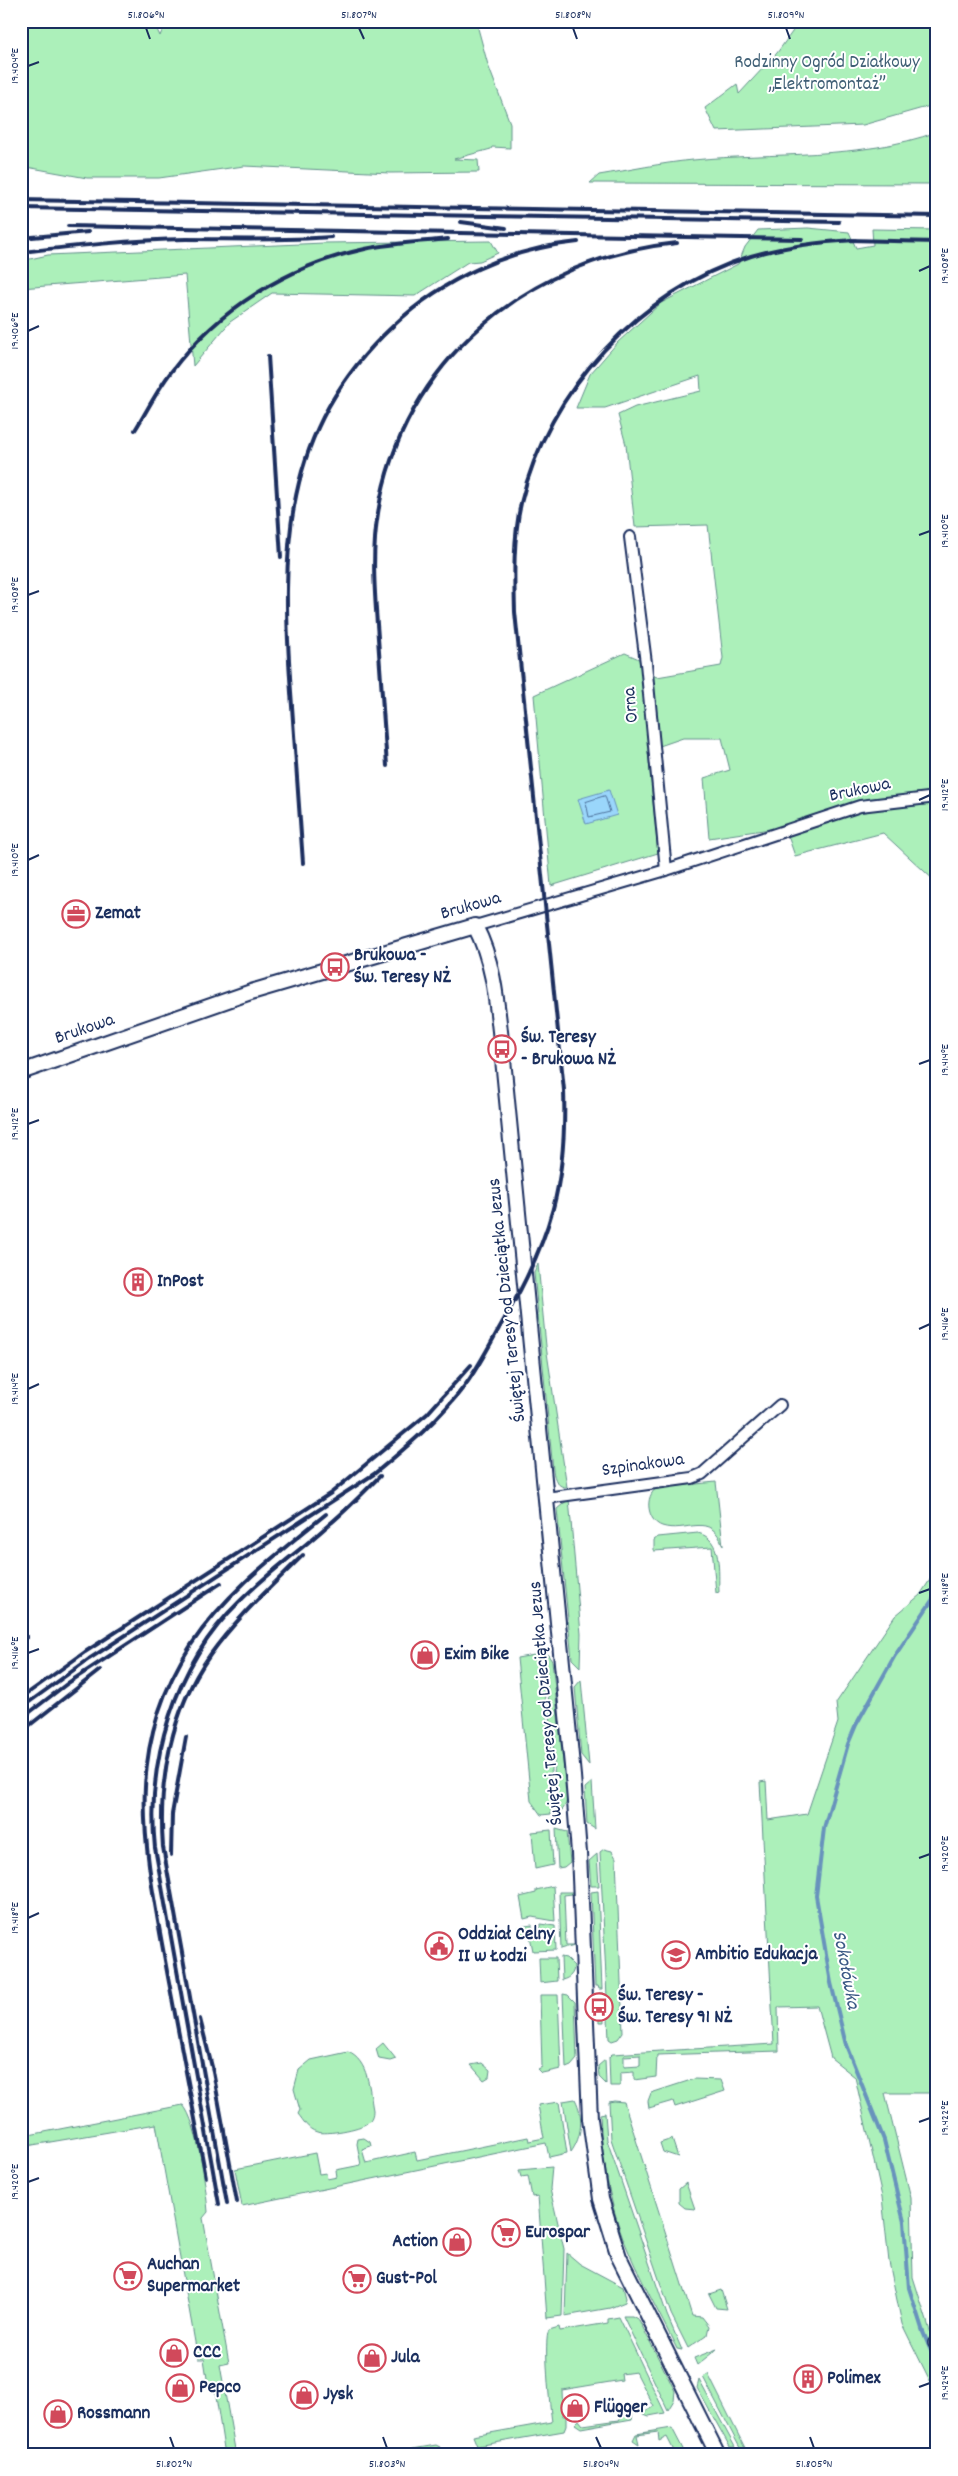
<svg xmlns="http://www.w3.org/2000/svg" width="958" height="2476" font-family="Dekko,sans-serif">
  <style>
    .green { fill: #acf0ba; stroke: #64908c; fill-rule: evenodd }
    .water { fill: #9ad6fb; stroke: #6793bc }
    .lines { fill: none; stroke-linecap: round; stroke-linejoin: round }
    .shore { stroke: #4e729d; stroke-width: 1 }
    .stream { stroke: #6793bc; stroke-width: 4 }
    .street-casing { stroke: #1b2f5e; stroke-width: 14 }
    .secondary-casing { stroke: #1b2f5e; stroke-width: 18 }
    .street { stroke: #fff; stroke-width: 10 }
    .secondary { stroke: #fff; stroke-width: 14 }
    .rail { stroke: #1b2f5e; stroke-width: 4 }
    .ticks { fill: none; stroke: #1b2f5e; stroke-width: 2 }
    .labels { text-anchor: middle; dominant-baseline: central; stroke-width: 4; stroke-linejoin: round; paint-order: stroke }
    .park-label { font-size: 19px; fill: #3f5f75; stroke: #fff }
    .street-label { font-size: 19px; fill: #1b2f5e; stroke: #fff }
    .poi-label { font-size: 19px; font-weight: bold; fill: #1b2f5e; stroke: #fff; text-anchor: start }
    .water-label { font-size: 20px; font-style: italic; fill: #3b5985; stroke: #fff }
    .neatline { fill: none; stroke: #1b2f5e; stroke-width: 2 }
    .ticks-label { font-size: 12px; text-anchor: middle; fill: #1b2f5e }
  </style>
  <rect width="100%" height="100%" fill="#fff"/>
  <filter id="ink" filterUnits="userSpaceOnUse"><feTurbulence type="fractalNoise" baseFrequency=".02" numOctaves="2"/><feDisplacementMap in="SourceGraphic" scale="10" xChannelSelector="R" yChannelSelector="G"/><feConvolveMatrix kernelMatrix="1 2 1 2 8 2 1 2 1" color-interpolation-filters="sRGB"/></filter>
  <g filter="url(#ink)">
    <g class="green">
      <path d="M21 21H153L160 36 166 21H476L488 65 510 123V148L492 147 491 149 454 159 478 160 479 172 390 173 244 166 159 178H87L21 166Z"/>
      <path d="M800 21H937V104L863 125 716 131 705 108 737 84 739 94 777 53Z"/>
      <path d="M937 132V184L590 183 599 175C630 170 661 163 693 160 773 152 859 160 937 132Z"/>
      <path d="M808 228 849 232 856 248 873 245 872 229 937 230V883L883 833 795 856 786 830 770 829 709 838 704 778 730 770 722 738H683L648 750 658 853 551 886 534 695 625 653 639 659 641 670 657 677 721 666 723 658 708 525 635 527 626 445 618 415 635 407 701 391 700 376 605 408H576L590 374 618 342 661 303 738 264 745 247 758 230Z"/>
      <path d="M491 241 498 253 480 261 468 262 415 296 272 293 230 322 193 366 185 275 21 288V261L48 255 324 243Z"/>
      <path d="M538 1264 546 1346 567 1487C558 1488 554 1479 553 1470L534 1273Z"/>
      <path d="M716 1482 723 1546C711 1510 686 1534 662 1526 647 1521 644 1496 657 1488Z"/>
      <path d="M569 1499 581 1634 580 1667 572 1659 557 1509Z"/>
      <path d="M698 1533C723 1539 718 1572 719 1592L716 1593 712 1547 654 1551V1540L658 1537Z"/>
      <path d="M937 1569V2093H885L911 2198 913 2277 937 2353V2395L902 2324 889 2262 882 2197 855 2077 831 2058 817 2006 778 2007 779 2051 657 2055 656 2077 634 2080V2072L620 2073V2086H610L609 2057 612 2054 774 2044 760 1782 766 1781 768 1820 807 1814 838 1722 836 1703 895 1616 920 1595ZM640 2055V2066L624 2067V2056Z"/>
      <path d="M540 1654 551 1754V1814L541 1815 531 1801 517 1658Z"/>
      <path d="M544 1654 548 1655 552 1661 567 1798C566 1806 563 1812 555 1813L554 1754Z"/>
      <path d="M581 1680 589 1765 581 1755 575 1687Z"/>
      <path d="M592 1782 595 1829 587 1824 585 1788Z"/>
      <path d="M556 1829 567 1832 570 1862 564 1867 558 1868Z"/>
      <path d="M551 1830 553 1865 535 1869 532 1832Z"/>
      <path d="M604 1849 612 1851 616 1858 623 2032 618 2039 612 2041 609 2039 600 1852Z"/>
      <path d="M597 1854 599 1886H591L589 1861Z"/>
      <path d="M553 1886 555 1921 532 1917 524 1919 520 1897 536 1893V1890Z"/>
      <path d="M598 1891 602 1989H599L598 1986H595L591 1892Z"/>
      <path d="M559 1892H572V1894L564 1895 566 1945H574L561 1949Z"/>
      <path d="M540 1924 555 1926 556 1950 533 1951 530 1936 520 1937 519 1927 532 1925V1930H540Z"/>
      <path d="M561 1957 566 1958 574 1966C574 1973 570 1978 562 1980Z"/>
      <path d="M539 1958H556L557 1981 540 1983Z"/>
      <path d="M599 1993H603L604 2022H600Z"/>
      <path d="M563 1994 568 1995 575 2002 577 2059 571 2066 566 2068Z"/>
      <path d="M540 1995H558L561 2069 542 2073 538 2069 542 2067Z"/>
      <path d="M383 2043 396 2059 390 2061 379 2059 376 2049Z"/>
      <path d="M348 2052C369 2061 369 2089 373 2110 373 2115 372 2119 367 2123 360 2129 326 2135 317 2132 307 2129 304 2121 298 2114L300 2110 294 2089 299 2070 311 2060Z"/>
      <path d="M605 2060 606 2084 599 2077 598 2066Z"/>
      <path d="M482 2063 490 2070 489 2077 484 2080 471 2065Z"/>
      <path d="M694 2079 721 2080 725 2091 675 2107 673 2101 649 2108 648 2101 651 2093Z"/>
      <path d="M575 2099C584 2116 582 2137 571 2152L563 2101Z"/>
      <path d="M614 2101 624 2102 692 2316 702 2317 709 2326 707 2335 688 2348 671 2314 611 2139 609 2102Z"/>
      <path d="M559 2102 567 2153 549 2157 546 2143 242 2206 235 2169 315 2153 319 2174 326 2173 327 2179 337 2177 336 2170 361 2165 357 2144 358 2139 364 2138 370 2142 371 2146 362 2149 366 2163 415 2152 417 2160 528 2137 529 2141 544 2138 538 2105Z"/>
      <path d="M183 2105C198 2122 206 2188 208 2212L203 2218 229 2363 220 2365 236 2455H225L214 2384 208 2385 204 2359H198L156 2124 21 2147V2137L29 2135Z"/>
      <path d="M605 2113 607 2140 667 2315 682 2350 677 2349C659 2312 638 2276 623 2238 608 2198 602 2156 600 2114Z"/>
      <path d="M672 2139 678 2157 663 2152 660 2143Z"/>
      <path d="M552 2167 550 2189 564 2249 562 2316 547 2318 538 2196 532 2197 528 2176 521 2177 519 2170Z"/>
      <path d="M686 2183 695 2209 685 2208 679 2203V2189Z"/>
      <path d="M567 2253 580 2264 623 2287 626 2298 625 2302 610 2308 565 2316Z"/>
      <path d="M721 2290 727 2309 716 2308 709 2294Z"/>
      <path d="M623 2316H632L639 2320 675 2391 674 2400 668 2410Z"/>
      <path d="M619 2317 665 2413 649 2416 644 2414V2408L645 2412 654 2407 636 2372 621 2374 622 2380 562 2390 563 2416H566V2426L564 2431 477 2446 473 2436 552 2422C550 2409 543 2340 549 2330L559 2327 560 2331 608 2323V2319Z"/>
      <path d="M717 2349 697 2365 694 2358Z"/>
      <path d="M708 2374 745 2448H740L703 2377Z"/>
      <path d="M699 2380 735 2447H730L697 2388Z"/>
      <path d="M626 2411 633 2412 632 2419 581 2428 575 2424 579 2420 583 2425 619 2420Z"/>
      <path d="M672 2428 686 2455H676L667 2437 659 2441 658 2432 637 2435 639 2444 633 2440 636 2434Z"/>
      <path d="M436 2445 440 2447 439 2451 426 2455H378Z"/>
    </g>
    <path class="water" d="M609 790 617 815 586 824 578 799Z"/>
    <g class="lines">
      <path class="shore" d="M605 796 610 812 589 817 586 802Z"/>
      <path class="stream" d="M937 1593 894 1657 856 1725 848 1744 824 1828 816 1896 831 1983 846 2045 884 2140 904 2222 909 2288 923 2332 937 2365"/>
      <g class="street-casing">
        <g id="street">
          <path d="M630 537 646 663 666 870"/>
          <path d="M475 926 666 870 860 806 937 797"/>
          <path d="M546 1498 692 1478 702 1474 780 1405"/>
          <path d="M934 2343 937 2342"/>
        </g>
      </g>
      <g class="secondary-casing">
        <path id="secondary" d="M21 1072 251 992 475 926C495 964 497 1007 502 1049L573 1776 579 1853 590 2119 601 2199 619 2257 718 2455"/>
      </g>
      <use href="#street" class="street"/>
      <use href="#secondary" class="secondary"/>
      <g class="rail">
        <path d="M21 200 937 216"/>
        <path d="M21 208 839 222"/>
        <path d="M461 222 506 228"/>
        <path d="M68 226 802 239"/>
        <path d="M21 238 88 232"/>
        <path d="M849 240 937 242"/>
        <path d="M21 252C76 246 131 240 186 239 235 239 283 241 331 237"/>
        <path d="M268 356 281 557"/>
        <path d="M135 430C147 411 157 390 171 372 218 309 289 265 365 249 393 243 421 242 448 239"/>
        <path d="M387 766C384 723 381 680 378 638 375 596 371 555 378 513 402 362 528 258 677 243"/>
        <path d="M303 863C299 806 295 749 291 692 281 550 281 430 393 326 444 278 508 249 578 242"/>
        <path d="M21 1640 27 1637"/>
        <path d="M21 1698 85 1652 331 1493 427 1414 471 1365"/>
        <path d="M21 1708 89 1659 374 1474C407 1447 440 1419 466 1384 481 1363 492 1340 505 1318 551 1238 567 1183 564 1090L515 612C514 576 513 539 521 503 548 390 639 291 751 256 785 246 819 242 855 240"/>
        <path d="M21 1719 68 1683 221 1583"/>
        <path d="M21 1732 100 1670"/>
        <path d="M171 1855 172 1814 186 1737"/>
        <path d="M200 2019 213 2071 237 2202"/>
        <path d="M206 2177C193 2110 180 2043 168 1977 147 1857 119 1755 191 1645 226 1592 277 1554 326 1514"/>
        <path d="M227 2203 163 1847C158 1781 171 1710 210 1655 236 1618 271 1587 303 1555"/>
        <path d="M219 2204 155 1848C146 1761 175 1664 239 1602 265 1575 297 1553 325 1528 345 1512 362 1494 380 1476"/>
      </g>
    </g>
  </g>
  <path class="ticks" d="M146 28 150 39M359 28 364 39M573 28 577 39M786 28 790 39M28 66 39 62M919 271 930 266M28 331 39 326M919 535 930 531M28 595 39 591M919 800 930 795M28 860 39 855M919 1064 930 1060M28 1124 39 1120M919 1329 930 1324M28 1389 39 1384M919 1593 930 1589M28 1653 39 1649M919 1858 930 1854M28 1918 39 1913M919 2122 930 2118M28 2182 39 2178M919 2387 930 2383M170 2437 174 2448M383 2437 387 2448M596 2437 601 2448M810 2437 814 2448"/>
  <defs>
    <g id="office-ring" transform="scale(1.4375)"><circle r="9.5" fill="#fff" stroke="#d1495b" stroke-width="1.5"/><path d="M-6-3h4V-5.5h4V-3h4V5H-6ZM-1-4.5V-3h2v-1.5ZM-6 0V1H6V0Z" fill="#d1495b"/></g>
    <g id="bus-ring" transform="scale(1.4375)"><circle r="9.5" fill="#fff" stroke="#d1495b" stroke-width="1.5"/><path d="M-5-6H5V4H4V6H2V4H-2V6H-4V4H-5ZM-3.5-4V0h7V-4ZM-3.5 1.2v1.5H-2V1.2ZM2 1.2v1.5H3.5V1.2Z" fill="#d1495b"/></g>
    <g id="building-ring" transform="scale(1.4375)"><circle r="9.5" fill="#fff" stroke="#d1495b" stroke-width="1.5"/><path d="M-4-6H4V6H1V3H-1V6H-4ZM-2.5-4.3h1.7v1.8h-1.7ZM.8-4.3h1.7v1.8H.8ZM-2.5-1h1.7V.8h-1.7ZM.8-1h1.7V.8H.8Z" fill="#d1495b"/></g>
    <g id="shop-ring" transform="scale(1.4375)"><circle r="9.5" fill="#fff" stroke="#d1495b" stroke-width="1.5"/><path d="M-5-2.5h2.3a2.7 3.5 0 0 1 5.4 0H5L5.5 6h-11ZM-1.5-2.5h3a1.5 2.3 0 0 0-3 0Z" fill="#d1495b"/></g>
    <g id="civic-ring" transform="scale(1.4375)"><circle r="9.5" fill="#fff" stroke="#d1495b" stroke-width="1.5"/><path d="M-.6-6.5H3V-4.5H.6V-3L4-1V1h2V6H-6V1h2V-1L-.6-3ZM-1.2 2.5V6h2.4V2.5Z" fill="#d1495b"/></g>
    <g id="school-ring" transform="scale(1.4375)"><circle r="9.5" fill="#fff" stroke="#d1495b" stroke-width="1.5"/><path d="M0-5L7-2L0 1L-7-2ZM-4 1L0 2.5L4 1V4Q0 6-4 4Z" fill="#d1495b"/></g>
    <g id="supermarket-ring" transform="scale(1.4375)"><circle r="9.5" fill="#fff" stroke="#d1495b" stroke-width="1.5"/><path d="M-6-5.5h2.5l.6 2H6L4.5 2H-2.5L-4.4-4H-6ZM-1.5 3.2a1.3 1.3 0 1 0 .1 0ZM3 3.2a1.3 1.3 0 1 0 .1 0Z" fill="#d1495b"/></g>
  </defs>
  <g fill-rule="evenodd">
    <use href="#office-ring" x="76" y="914"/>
    <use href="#bus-ring" x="335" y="967"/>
    <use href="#bus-ring" x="502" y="1049"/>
    <use href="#building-ring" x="138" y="1282"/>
    <use href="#shop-ring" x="425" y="1655"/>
    <use href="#civic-ring" x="439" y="1946"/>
    <use href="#school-ring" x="676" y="1955"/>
    <use href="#bus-ring" x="599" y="2007"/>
    <use href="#supermarket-ring" x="506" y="2233"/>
    <use href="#shop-ring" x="457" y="2242"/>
    <use href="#supermarket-ring" x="128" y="2276"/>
    <use href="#supermarket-ring" x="357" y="2279"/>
    <use href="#shop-ring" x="174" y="2353"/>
    <use href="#shop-ring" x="372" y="2358"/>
    <use href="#building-ring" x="808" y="2379"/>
    <use href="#shop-ring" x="180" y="2388"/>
    <use href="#shop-ring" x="304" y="2395"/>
    <use href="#shop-ring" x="575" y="2408"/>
    <use href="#shop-ring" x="58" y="2414"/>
  </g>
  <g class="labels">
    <g class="park-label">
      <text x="827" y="63">Rodzinny Ogród Działkowy<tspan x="827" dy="22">„Elektromontaż”</tspan></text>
    </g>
    <g class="street-label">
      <text transform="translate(632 705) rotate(-95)">Orna</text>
      <text transform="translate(860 791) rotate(-12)">Brukowa</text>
      <text transform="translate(471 907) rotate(-16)">Brukowa</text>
      <text transform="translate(85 1030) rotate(-19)">Brukowa</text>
      <text transform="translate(508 1300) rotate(-96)">Świętej Teresy od Dzieciątka Jezus</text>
      <text transform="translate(643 1466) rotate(-8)">Szpinakowa</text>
      <text transform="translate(547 1703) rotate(-95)">Świętej Teresy od Dzieciątka Jezus</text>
    </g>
    <g class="poi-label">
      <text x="95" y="914">Zemat</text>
      <text x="354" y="956">Brukowa -<tspan x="354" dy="22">Św. Teresy NŻ</tspan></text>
      <text x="521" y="1038">Św. Teresy<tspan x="521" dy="22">- Brukowa NŻ</tspan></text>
      <text x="157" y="1282">InPost</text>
      <text x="444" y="1655">Exim Bike</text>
      <text x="458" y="1935">Oddział Celny<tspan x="458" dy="22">II w Łodzi</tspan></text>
      <text x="695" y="1955">Ambitio Edukacja</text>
      <text x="618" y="1996">Św. Teresy -<tspan x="618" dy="22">Św. Teresy 91 NŻ</tspan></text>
      <text x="525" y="2233">Eurospar</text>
      <text x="438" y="2242" text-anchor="end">Action</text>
      <text x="147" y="2265">Auchan<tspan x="147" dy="22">Supermarket</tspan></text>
      <text x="376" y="2279">Gust-Pol</text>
      <text x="193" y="2353">CCC</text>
      <text x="391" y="2358">Jula</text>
      <text x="827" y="2379">Polimex</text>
      <text x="199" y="2388">Pepco</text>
      <text x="323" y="2395">Jysk</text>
      <text x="594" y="2408">Flügger</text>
      <text x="77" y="2414">Rossmann</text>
    </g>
    <g class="water-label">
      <text transform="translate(845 1970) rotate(79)">Sokołówka</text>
    </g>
  </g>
  <rect width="958" height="2476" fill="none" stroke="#fff" stroke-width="55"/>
  <rect x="28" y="28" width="902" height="2420" class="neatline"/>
  <g class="ticks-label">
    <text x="146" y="18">51.806°N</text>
    <text x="359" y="18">51.807°N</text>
    <text x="573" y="18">51.808°N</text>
    <text x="786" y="18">51.809°N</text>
    <text transform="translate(14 66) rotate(-90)" y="4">19.404°E</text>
    <text transform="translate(944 266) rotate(-90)" y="4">19.408°E</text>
    <text transform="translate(14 331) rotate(-90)" y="4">19.406°E</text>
    <text transform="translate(944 531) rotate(-90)" y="4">19.410°E</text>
    <text transform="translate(14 595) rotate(-90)" y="4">19.408°E</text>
    <text transform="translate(944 795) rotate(-90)" y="4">19.412°E</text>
    <text transform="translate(14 860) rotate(-90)" y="4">19.410°E</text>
    <text transform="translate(944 1060) rotate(-90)" y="4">19.414°E</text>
    <text transform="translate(14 1124) rotate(-90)" y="4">19.412°E</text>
    <text transform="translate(944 1324) rotate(-90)" y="4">19.416°E</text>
    <text transform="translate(14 1389) rotate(-90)" y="4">19.414°E</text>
    <text transform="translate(944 1589) rotate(-90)" y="4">19.418°E</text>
    <text transform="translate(14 1653) rotate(-90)" y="4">19.416°E</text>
    <text transform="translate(944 1854) rotate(-90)" y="4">19.420°E</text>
    <text transform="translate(14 1918) rotate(-90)" y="4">19.418°E</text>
    <text transform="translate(944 2118) rotate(-90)" y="4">19.422°E</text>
    <text transform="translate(14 2182) rotate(-90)" y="4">19.420°E</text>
    <text transform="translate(944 2383) rotate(-90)" y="4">19.424°E</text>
    <text x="174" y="2467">51.802°N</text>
    <text x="387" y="2467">51.803°N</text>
    <text x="601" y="2467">51.804°N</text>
    <text x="814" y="2467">51.805°N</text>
  </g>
</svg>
